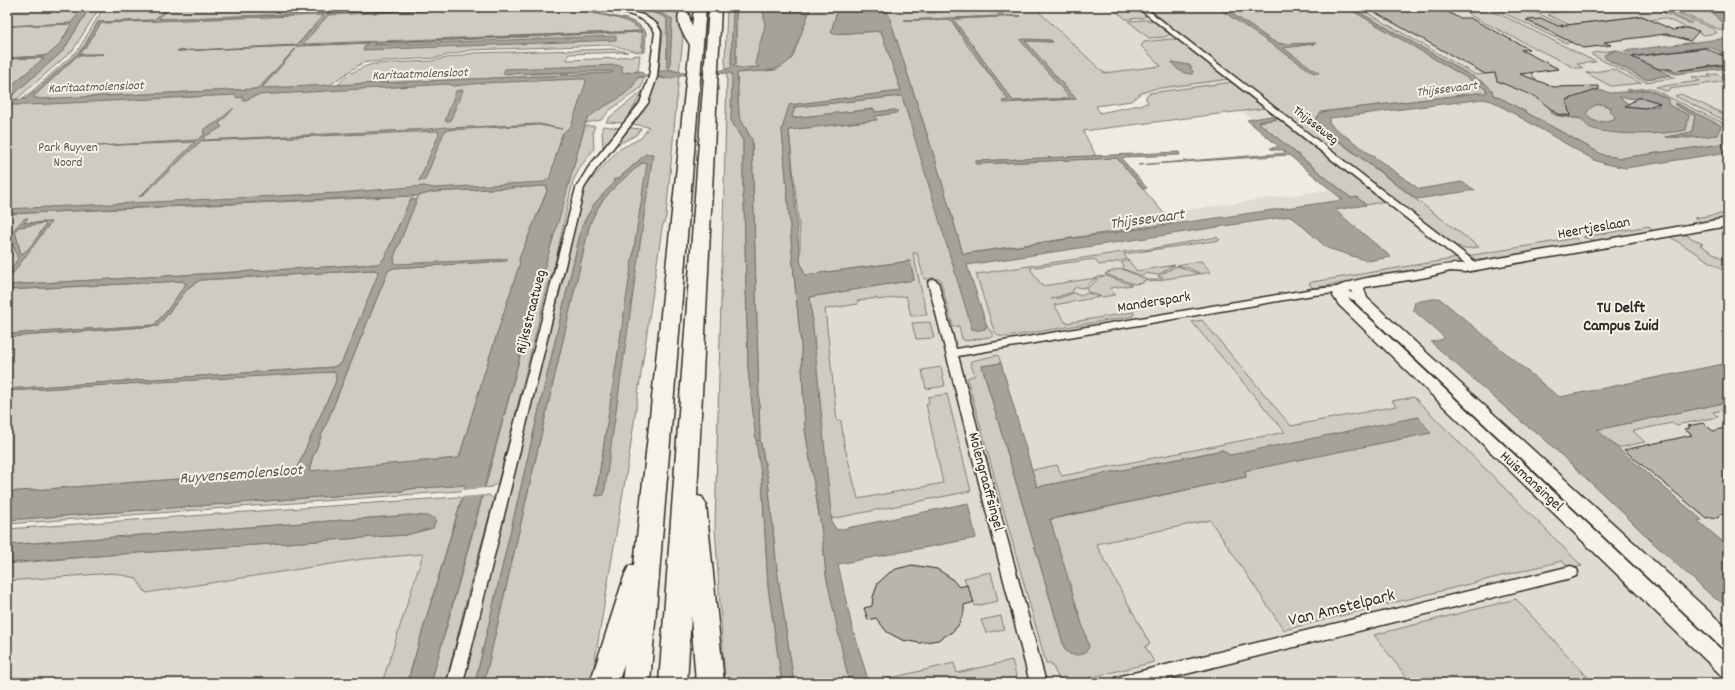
<svg xmlns="http://www.w3.org/2000/svg" width="1735" height="690" font-family="Dekko,sans-serif">
  <style>
    .built { fill: #dedbd1 }
    .green { fill: #cfcbc2; stroke: #7d7b76; fill-rule: evenodd }
    .water { fill: #a4a29a; stroke: #74726e; fill-rule: evenodd }
    .pier { fill: #efebe0 }
    .building { fill: #b8b5ae; stroke: #2b2b2b }
    .lines { fill: none; stroke-linecap: round; stroke-linejoin: round }
    .minor-casing { stroke: #2b2b2b; stroke-width: 3 }
    .tertiary-casing { stroke: #2b2b2b; stroke-width: 3 }
    .motorway-casing { stroke: #2b2b2b; stroke-width: 3 }
    .minor { fill: #f7f3e8; fill-rule: evenodd }
    .tertiary { fill: #f7f3e8; fill-rule: evenodd }
    .motorway { fill: #f7f3e8; fill-rule: evenodd }
    .labels { text-anchor: middle; dominant-baseline: central; stroke-width: 4; stroke-linejoin: round; paint-order: stroke }
    .far-water-label { font-size: 13px; font-style: italic; fill: #555552; stroke: #f7f3e8 }
    .far-street-label { font-size: 13px; fill: #2b2b2b; stroke: #f7f3e8 }
    .far-park-label { font-size: 13px; fill: #545351; stroke: #f7f3e8 }
    .street-label { font-size: 15px; fill: #2b2b2b; stroke: #f7f3e8 }
    .water-label { font-size: 16px; font-style: italic; fill: #555552; stroke: #f7f3e8 }
    .neighbourhood-label { font-size: 16px; font-weight: bold; fill: #2b2b2b; stroke: #f7f3e8 }
    .near-street-label { font-size: 18px; fill: #2b2b2b; stroke: #f7f3e8 }
  </style>
  <rect width="100%" height="100%" fill="#efebe0"/>
  <filter id="ink" filterUnits="userSpaceOnUse"><feTurbulence type="fractalNoise" baseFrequency=".025" numOctaves="2"/><feDisplacementMap in="SourceGraphic" scale="8" xChannelSelector="R" yChannelSelector="G"/><feConvolveMatrix kernelMatrix="1 2 1 2 8 2 1 2 1" color-interpolation-filters="sRGB"/></filter>
  <g filter="url(#ink)">
    <g class="built">
      <path d="M1055 7H1134L1279 121 1477 94 1484 91 1338 7H1701L1728 18V683H819L773 268 1335 189 1213 87 1126 96 1032 9Z"/>
      <path d="M447 522 402 683H7V555Z"/>
    </g>
    <g class="green">
      <path d="M7 7H83L73 23H69L71 25 56 50 48 55 43 56 7 58V26L66 24 7 26Z"/>
      <path d="M90 7H100L73 50 17 99 7 100 63 51Z"/>
      <path d="M104 7H169L154 20 98 22 85 45 78 53 26 99 22 100 78 50Z"/>
      <path d="M171 7H477L159 19Z"/>
      <path d="M513 7H565L625 20 635 25 642 31 302 44 328 15Z"/>
      <path d="M627 7H650L680 14C686 31 681 54 679 72L669 69 660 72 659 69 663 35C662 15 627 11 612 8 625 8 658 10 667 19V67H670L672 19 660 13Z"/>
      <path d="M727 7H733L731 65 736 64V7H763L765 25 759 67 739 68 734 66 726 70 725 61Z"/>
      <path d="M811 7H838L831 32 833 34 881 31 901 91 790 105 782 129 794 275 801 345 805 429 822 533 826 575 850 683H794L777 570 768 480 760 439 752 140 739 116 737 73 776 70 792 58Z"/>
      <path d="M886 7H891L892 9 917 7 920 13H935L936 12 934 7H942L943 9 957 8 956 7H994L1001 16 904 20H951L969 48 1009 100 1003 102 1076 99 1025 41 1053 42 1050 40H1021L1071 98 1013 101 954 20 955 19 1021 16H1004L997 7 1032 8 1036 9 1104 73 1161 66 1141 46 1144 42 1170 39 1179 40 1229 79 1153 89 1141 93 1131 101 1096 106 1100 113 1148 103 1146 99V96L1150 93 1233 82 1267 108 1083 131 1096 156 976 161 977 164 1117 158 1172 223 963 254 936 162Z"/>
      <path d="M1111 7H1137L1147 15 1143 18 1126 19Z"/>
      <path d="M1144 7H1217L1314 73 1283 48 1314 44H1282L1274 42 1222 7H1346L1486 89V94L1478 93 1321 112 1316 119 1321 128 1479 247 1463 249 1459 246 1455 247Z"/>
      <path d="M1350 7H1357L1476 75 1540 67 1532 73 1533 77 1538 81 1497 79 1536 97 1544 102 1555 115 1563 117 1582 119 1596 129 1653 134 1686 130 1689 115 1668 105 1667 98 1649 90H1627L1650 88 1723 123 1722 124 1728 127V143L1622 158 1605 156 1504 100 1493 95 1492 90 1486 84ZM1675 103 1720 125 1716 135 1689 138 1666 137 1692 132V131L1695 116 1675 105Z"/>
      <path d="M1496 7H1524L1594 39 1566 43 1498 10Z"/>
      <path d="M1606 7H1629L1632 9 1650 7 1689 23H1692L1654 7H1660L1714 29 1717 33 1704 35 1664 18 1651 20 1642 16 1574 24 1576 28 1548 15 1550 13Z"/>
      <path d="M1666 7H1675L1685 11 1687 10 1680 7H1695L1714 14 1720 21 1728 24V33Z"/>
      <path d="M1482 8 1506 17 1596 62 1577 64 1583 68H1575L1475 18 1463 10Z"/>
      <path d="M324 14 297 45 177 51 367 43 363 50 376 46 372 45 377 43 643 32 642 52C631 52 621 46 608 45L471 50 435 58 369 62 362 63 328 86 262 88 295 49 260 87 255 89 40 99 33 97 77 56 103 54 79 55 88 44 101 23Z"/>
      <path d="M1146 20 1157 22 1170 34 1165 37 1149 38 1128 21Z"/>
      <path d="M613 49 628 52 569 54 567 60 620 58 621 57 640 55 638 71 622 73 616 65 530 74 613 70V73L338 85C345 75 361 67 373 64L431 61 473 53Z"/>
      <path d="M1616 50H1617L1607 53 1610 61 1645 79 1670 75 1675 78 1645 82 1592 55V53Z"/>
      <path d="M45 58 7 89V59Z"/>
      <path d="M1613 69 1641 83 1611 86 1586 73Z"/>
      <path d="M727 73H733L731 120 743 141V197L744 202 748 369 762 479 768 587 782 683H725L715 527Z"/>
      <path d="M1716 74 1725 78 1728 77V81L1669 89 1671 90 1665 91 1656 87 1700 81 1692 77C1699 76 1704 78 1711 77L1708 75Z"/>
      <path d="M679 75 666 217 662 228 629 457 591 683H484L589 227C599 197 619 183 642 163H648L596 495 652 154H646L618 179 614 180 613 184 594 204 582 226 475 683H462L562 283 583 189 618 150 641 138 649 127 633 124 645 107 658 77 664 79Z"/>
      <path d="M595 77 553 183 7 213V104Z"/>
      <path d="M644 77 641 88 610 110 601 120 586 123C590 106 621 101 632 87 634 85 635 81 637 78Z"/>
      <path d="M644 90 624 123 606 122 610 117Z"/>
      <path d="M1681 94 1728 116V122L1675 96Z"/>
      <path d="M902 96 907 113 984 330 987 326 994 336 966 341 962 339 959 326 953 327 940 279H924L917 253H913L927 315 911 316 906 296 878 300 877 298 857 301 858 304 825 309 837 421 841 420 844 444 858 499 943 483 926 404 929 403 928 397 947 394 971 491 831 519 810 297 914 280 910 261 805 275 800 261V236L789 130 876 120 874 116 896 113 895 110 875 112 874 109 791 118 795 107Z"/>
      <path d="M1601 104 1611 108V110L1615 116 1614 119C1603 122 1593 125 1586 114 1590 107 1594 105 1601 104Z"/>
      <path d="M1280 119 1386 201 1366 205 1362 201 1351 198 1258 122Z"/>
      <path d="M585 126H595L593 131 594 149 581 166 573 181 555 263 546 292 498 483 491 487 485 488 540 282Z"/>
      <path d="M603 126 620 128 603 148 602 128Z"/>
      <path d="M630 128 641 129 636 135 615 146Z"/>
      <path d="M547 186V191L519 259 520 263 485 371 459 458 309 472 312 459 388 271 393 268 506 261 507 259 395 265 394 257 418 196 432 192Z"/>
      <path d="M413 196H415L410 200 384 259 378 264 7 285V281L51 222 24 223 26 220 25 218 11 232 10 236 18 259 7 274V214Z"/>
      <path d="M1728 213V219L1703 223 1694 218Z"/>
      <path d="M44 223 46 224C40 232 30 251 21 254L15 231 19 227Z"/>
      <path d="M1649 226 1653 232 1599 241 1592 240 1583 237Z"/>
      <path d="M1675 234 1686 235 1703 244 1700 245 1728 262V273L1667 235Z"/>
      <path d="M1217 237 1220 240 1124 254 1127 259C1117 262 1109 264 1099 265L1094 259 1030 268 1042 286 1096 278 1084 288 1077 287 1073 289V292L1051 299 1059 298 1074 293 1081 296 1088 293 1100 297 1054 305 1066 323 1134 312 1133 316 1007 337 999 336 994 331 976 274 1143 249 1144 250Z"/>
      <path d="M1576 238 1579 242 1578 244 1484 260H1478L1467 256Z"/>
      <path d="M1458 258 1460 261 1456 265 1313 288 1309 284 1312 282Z"/>
      <path d="M1128 260 1137 271 1175 265 1157 275 1146 273 1143 276 1123 269 1124 266 1121 263Z"/>
      <path d="M1201 261 1211 272 1201 274 1189 268 1177 265Z"/>
      <path d="M1177 266 1199 274 1165 279 1158 276Z"/>
      <path d="M1122 269 1148 280H1156L1158 278 1163 280 1149 282 1148 280 1143 281V283L1134 284 1105 274 1115 270Z"/>
      <path d="M374 270 378 271V276L342 362 334 367 7 389V337L158 326 189 287 200 280Z"/>
      <path d="M1107 276 1132 285 1110 288 1115 295 1102 297 1088 292 1086 289 1095 282 1098 277Z"/>
      <path d="M182 281 186 284 166 312 154 325 7 334V290Z"/>
      <path d="M1202 320 1291 426 1396 406 1392 401 1414 397 1582 566 1570 569 1562 561 1284 630 1210 520 1096 544 1150 644 1145 646 1154 662 1081 680 1075 678 1064 681 1058 677 1051 663H1046L967 378 975 375 970 363 971 361 998 355 1001 363 982 366 1065 650 1089 647 1049 520 1246 477 1245 471 1223 450 1037 487 1032 470 1057 465 1062 476 1285 432 1192 322Z"/>
      <path d="M930 322 934 338 916 339 912 323Z"/>
      <path d="M941 367 945 386 926 389 922 370Z"/>
      <path d="M321 372H333L336 374V381L296 470 7 492V391Z"/>
      <path d="M1728 402V409L1713 412 1718 417 1676 425 1672 423 1633 431 1645 442 1618 448 1596 430Z"/>
      <path d="M466 485 465 490 459 491 7 524V520L402 491 409 489Z"/>
      <path d="M489 495 494 499 469 589 446 683H431L483 496Z"/>
      <path d="M457 497H462L407 683H382L423 554 363 559 146 593 136 578 113 573 7 581V564L121 554 406 535 433 528 411 515 7 545V529Z"/>
      <path d="M991 572 998 601 975 606 964 578Z"/>
      <path d="M1516 599 1593 683H1411L1374 635Z"/>
      <path d="M1001 616 1004 629 986 633 981 620Z"/>
      <path d="M1012 660 1018 683H870L954 663 957 673Z"/>
    </g>
    <g class="water">
      <path d="M83 7H90L63 51 7 100 26 99 78 53 85 45 98 22 154 20 169 7H171L159 19 513 7 329 14 303 44 306 45 642 31C623 14 589 13 565 7L627 19 638 24 646 32 645 52H642V32L377 43 373 45 616 36V40L365 50H363L367 43 177 51 297 45 324 15 102 23 100 24 88 44 79 54H103L77 56 33 97 40 99 255 89 260 87 295 49H296L262 88 612 73 613 71 503 74 505 69 616 65 622 66V73L641 71 644 75 660 74V72C671 67 672 72 681 72 695 72 723 73 734 66L739 68 759 67 755 63 765 25 763 7H811L792 58C774 76 761 69 737 73L739 116 752 140 760 439 768 480 777 570 794 683H782L768 587 762 479 756 443 759 440 756 441 748 369 744 202 743 197V141L731 120 732 73 679 75 669 79 659 77H639C635 80 635 84 632 87 620 102 598 106 586 121L562 209 540 282 431 683H407L466 485 409 489 402 491 7 520V492L296 470 336 381V374L333 372 7 391V389L334 367 342 362 378 274V271L373 270 200 280 189 287 158 326 7 337V334L154 325 166 312 186 284 182 281 7 290V285L378 264 384 259 410 200 417 199 394 257 395 264 508 259 506 261 393 268 388 271 312 459 309 471 459 458 485 371 520 263 519 259 547 191V186L432 192 418 196 372 197 7 214V209L339 193 424 186 434 188 544 182 550 177 562 134 571 126 586 82 585 79H580L483 83 453 86 449 84 258 95 243 101V97L237 98 236 95 27 105H7V89L44 58H7L43 56C56 53 66 36 71 24L7 26 71 23Z"/>
      <path d="M618 7C632 7 660 10 672 19L670 67 667 68V19C659 11 630 10 618 7Z"/>
      <path d="M733 7H736V64L731 65Z"/>
      <path d="M838 7H886L936 162 963 254 1343 200 1289 155 1138 165 1286 153 1283 150H1273L1270 148 1278 147V146L1247 120 1271 116 1276 119 1258 122 1351 198 1357 197 1366 205 1335 210 1391 257 1368 261 1327 248 1291 216 967 265 987 326C982 331 979 331 972 329L902 96 795 107 792 118 874 109 875 112 895 110 898 111 896 113 875 116 877 120 789 130 800 261 805 275 910 261 914 280 810 297 832 523 837 530 968 503 976 538 838 564 851 623 869 683H849L826 575 822 533 805 429 801 345 794 275 782 129 789 105 901 91 881 31 833 34 831 32Z"/>
      <path d="M994 7H997L1004 16H1021L955 19 954 20 1013 101 1070 98 1020 40 1024 39 1050 40 1053 42 1025 41 1076 99 1003 103 1002 101 1008 100 951 20H904L1000 16Z"/>
      <path d="M1217 7H1222L1274 42 1282 44 1316 43 1283 48 1319 73H1314Z"/>
      <path d="M1346 7H1350L1486 84 1492 90 1493 95 1504 100 1605 156 1622 158 1728 143V156L1722 153 1626 168 1606 164 1594 160 1492 101 1483 99 1330 118 1329 122 1333 127 1419 189 1462 182 1475 190 1417 199 1321 128 1316 119 1321 112 1478 93H1486L1487 92 1486 89Z"/>
      <path d="M1696 7 1728 8V24L1720 21 1714 14Z"/>
      <path d="M1728 38V57L1719 54 1723 53 1709 47 1635 56 1624 51Z"/>
      <path d="M1617 50 1671 75 1645 79 1605 58 1604 55Z"/>
      <path d="M1172 62 1189 65 1192 67 1190 68 1193 71 1192 74C1183 74 1176 70 1172 62Z"/>
      <path d="M1728 65V68L1675 74 1664 69H1669L1674 71Z"/>
      <path d="M1586 87 1611 93 1649 90 1668 99V104L1670 106 1689 115 1686 130C1662 135 1613 136 1590 128 1586 126 1585 121 1581 119 1575 116 1562 118 1551 113L1553 111 1561 115H1567V101ZM1619 97 1637 99 1638 98H1643L1660 106 1641 108 1633 107ZM1601 104 1611 107 1610 112 1615 116 1614 119C1603 122 1593 125 1586 114 1590 107 1594 105 1601 104Z"/>
      <path d="M463 90 450 121H445L456 91Z"/>
      <path d="M1675 103 1720 125 1721 126 1717 135 1699 137H1666L1692 132 1695 116 1675 105Z"/>
      <path d="M234 108 219 124 222 127C215 132 209 133 203 138L204 140 429 129 446 127 449 128 540 124 562 129 539 125 448 130 444 132 425 180 419 181 439 134 438 131 201 141 142 196 139 197 195 142 97 146 197 140 205 134 203 133 204 129 216 123Z"/>
      <path d="M1179 152 1180 155 1125 157 1122 159 1147 188 1144 189 1117 158 976 164V161Z"/>
      <path d="M646 154H653L604 495 596 496 647 163H642C619 183 599 197 589 227L484 683H475L582 226 594 204 613 184 614 179H618Z"/>
      <path d="M25 218H28L24 223 51 222 7 281V274L18 259 10 236 11 232ZM44 223 46 225C40 232 29 252 21 254L15 231 19 227Z"/>
      <path d="M1439 298 1555 394 1560 397 1728 363V402L1597 430 1702 520 1698 521 1728 546V606L1713 597 1651 541 1622 512 1540 435 1523 423 1431 342 1444 339V337L1413 310 1415 302Z"/>
      <path d="M1001 363 1037 487 1223 450 1230 455 1418 417 1431 433 1245 471 1246 477 1050 519 1089 647 1084 654C1076 655 1071 657 1065 650L982 366Z"/>
      <path d="M411 515 429 516 436 519 433 528 406 535 121 554 7 563V545Z"/>
    </g>
    <path class="pier" d="M487 488 485 495 460 497 462 490Z"/>
    <g class="building">
      <path d="M1365 7H1438L1459 18H1470L1529 49 1521 50 1559 69 1520 74 1554 87 1599 86V89L1566 100 1570 116 1557 114 1536 97 1497 81 1495 73 1485 74Z"/>
      <path d="M1642 16 1673 30 1686 28 1699 31 1690 41 1666 34 1604 42 1611 45 1583 48 1526 20 1543 19 1558 26Z"/>
      <path d="M1705 48 1728 58V64L1674 71 1670 69H1659L1632 57Z"/>
      <path d="M1638 98H1644L1660 103 1645 108 1625 106Z"/>
      <path d="M1703 423 1713 431 1728 427V513L1719 515 1718 518 1711 517 1706 518 1624 450 1692 435 1684 429 1690 428 1688 426Z"/>
      <path d="M912 565 937 569 951 578 959 587 967 585 974 602 964 605V612L958 626 952 632 938 640 920 643 902 640 887 632 876 618 868 620 864 608 872 606 873 597 878 583 889 573 896 569Z"/>
    </g>
    <g class="lines">
      <g class="minor-casing">
        <g id="minor">
          <path d="M596 7 615 8 643 15 657 24 661 32 657 77 648 103 595 171 584 188 463 683H447L576 188 588 168 640 103 649 77 655 32C646 17 627 13 611 11 606 10 600 10 596 7Z"/>
          <path d="M1137 7H1144L1478 264 1479 266 1478 268H1470Z"/>
          <path d="M933 279 938 282 956 349 1313 289 1337 287 1365 298 1366 300 1361 303 1336 293 1313 295 958 356 1046 683H1030L928 282Z"/>
          <path d="M1571 566 1576 568 1578 572 1576 576 1571 578 1150 683H1113L1115 678 1121 676Z"/>
        </g>
      </g>
      <g class="tertiary-casing">
        <path id="tertiary" d="M1728 218V226L1465 272 1450 271 1427 277 1365 287 1364 289 1367 298 1728 629V649L1721 647 1356 303 1351 290 1347 293 1349 299 1728 656V678L1721 675 1339 305 1333 296 1335 288C1357 277 1389 275 1413 271 1433 268 1444 263 1465 264Z"/>
      </g>
      <g class="motorway-casing">
        <g id="motorway">
          <path d="M694 7H706L650 683H622L624 665 618 683H590L625 574 629 566 634 565 690 45C685 36 674 22 680 12H688L692 27Z"/>
          <path d="M709 7H721L697 496 702 497 706 504 724 683H696L691 616 687 683H659Z"/>
        </g>
      </g>
      <use href="#minor" class="minor"/>
      <use href="#tertiary" class="tertiary"/>
      <use href="#motorway" class="motorway"/>
    </g>
  </g>
  <g class="labels">
    <g class="far-water-label">
      <text transform="translate(420 75) rotate(-2)">Karitaatmolensloot</text>
      <text transform="translate(96 88) rotate(-2)">Karitaatmolensloot</text>
      <text transform="translate(1447 90) rotate(-7)">Thijssevaart</text>
    </g>
    <g class="far-street-label">
      <text transform="translate(1315 126) rotate(38)">Thijsseweg</text>
    </g>
    <g class="far-park-label">
      <text x="68" y="148">Park Ruyven<tspan x="68" dy="15">Noord</tspan></text>
    </g>
    <g class="street-label">
      <text transform="translate(1594 229) rotate(-10)">Heertjeslaan</text>
      <text transform="translate(1154 303) rotate(-9)">Manderspark</text>
      <text transform="translate(532 312) rotate(-76)">Rijksstraatweg</text>
      <text transform="translate(985 482) rotate(75)">Molengraaffsingel</text>
      <text transform="translate(1531 482) rotate(43)">Huismansingel</text>
    </g>
    <g class="water-label">
      <text transform="translate(1147 220) rotate(-8)">Thijssevaart</text>
      <text transform="translate(241 475) rotate(-4)">Ruyvensemolensloot</text>
    </g>
    <g class="neighbourhood-label">
      <text x="1621" y="308">TU Delft<tspan x="1621" dy="18">Campus Zuid</tspan></text>
    </g>
    <g class="near-street-label">
      <text transform="translate(1342 609) rotate(-14)">Van Amstelpark</text>
    </g>
  </g>
  <rect width="1735" height="690" fill="none" stroke="#f7f3e8" stroke-width="24"/>
  <rect x="12" y="12" width="1711" height="666" fill="none" stroke="#2b2b2b" stroke-width="1.5" filter="url(#ink)"/>
</svg>
